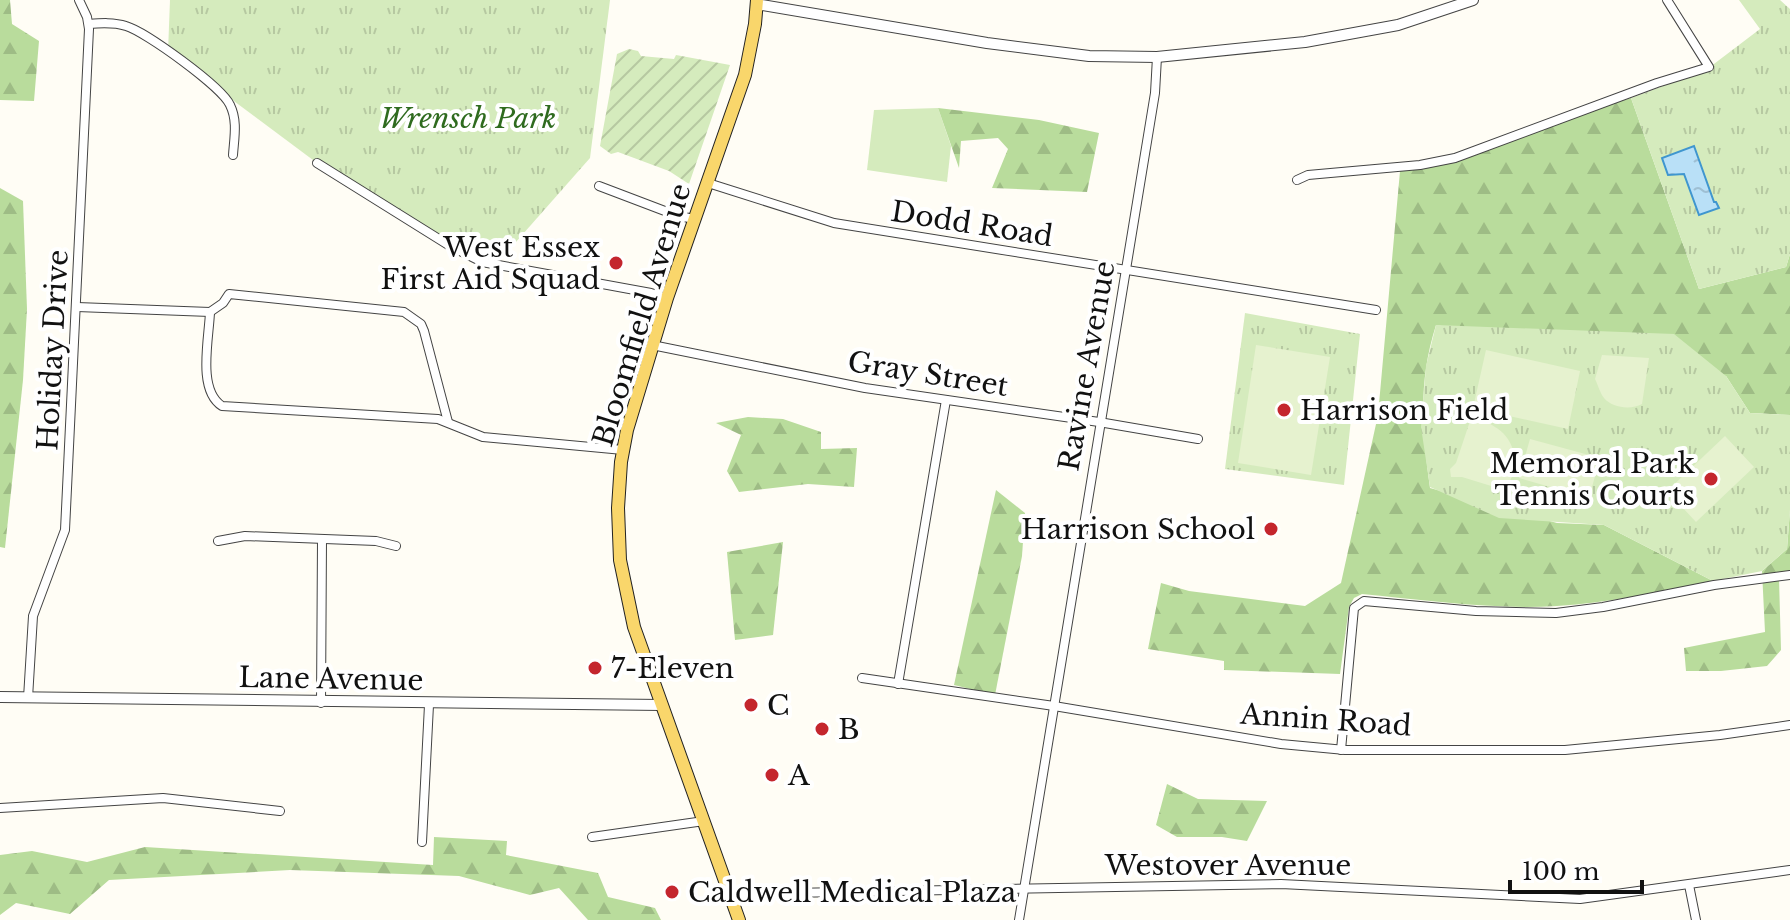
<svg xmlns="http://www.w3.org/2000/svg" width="1790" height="920" font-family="'Libre Baskerville',serif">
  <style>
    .grass { fill: #d5ebbd }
    .forest { fill: url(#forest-firs) }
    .park { fill: url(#park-tufts) }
    .garden { fill: url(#garden-furrows) }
    .pitch { fill: #e6f2cf }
    .water { fill: url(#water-ripples); stroke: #3f96cf; stroke-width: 2 }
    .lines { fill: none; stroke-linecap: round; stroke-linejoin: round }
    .minor-casing { stroke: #444; stroke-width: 10 }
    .tertiary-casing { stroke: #444; stroke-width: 12 }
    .primary-casing { stroke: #222; stroke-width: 14 }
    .minor { stroke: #fff; stroke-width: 8 }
    .tertiary { stroke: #fff; stroke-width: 10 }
    .primary { stroke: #f9d66b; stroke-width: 12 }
    .poi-dot { fill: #c4262e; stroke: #fff; stroke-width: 3 }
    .labels { text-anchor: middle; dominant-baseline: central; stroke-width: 8; stroke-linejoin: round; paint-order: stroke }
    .park-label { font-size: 28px; font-style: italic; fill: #2f6b1f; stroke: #fff }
    .street-label { font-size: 28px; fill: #111; stroke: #fff }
    .poi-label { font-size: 28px; fill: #111; stroke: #fff; text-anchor: start }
  </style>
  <defs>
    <pattern id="forest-firs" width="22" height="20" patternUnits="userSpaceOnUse" patternTransform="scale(2)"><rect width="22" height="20" fill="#b9dc9c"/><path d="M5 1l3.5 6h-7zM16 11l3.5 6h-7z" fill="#9ebc85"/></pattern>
    <pattern id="park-tufts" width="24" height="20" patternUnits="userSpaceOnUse" patternTransform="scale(2)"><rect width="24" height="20" fill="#d5ebbd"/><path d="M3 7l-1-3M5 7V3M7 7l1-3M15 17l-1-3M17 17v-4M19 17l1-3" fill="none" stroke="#b6c8a1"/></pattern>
    <pattern id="garden-furrows" width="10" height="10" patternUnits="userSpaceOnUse" patternTransform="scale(2)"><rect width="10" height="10" fill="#d5ebbd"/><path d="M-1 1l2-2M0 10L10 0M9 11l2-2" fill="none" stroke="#b6c8a1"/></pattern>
    <pattern id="water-ripples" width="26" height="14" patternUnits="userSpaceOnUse" patternTransform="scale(2)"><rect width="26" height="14" fill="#b9e0f7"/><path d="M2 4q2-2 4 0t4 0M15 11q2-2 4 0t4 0" fill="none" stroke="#9ebfd3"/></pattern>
  </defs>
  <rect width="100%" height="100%" fill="#fffdf5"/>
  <path class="grass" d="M938 108 951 146 947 182 867 170 874 110Z"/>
  <g class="forest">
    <path d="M0 0H10L12 24 39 41 34 101 0 100Z"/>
    <path d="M1631 98 1699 289 1786 267 1790 254V415L1750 413 1726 376 1436 325C1418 382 1422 429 1430 488L1557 523 1604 525 1713 581C1661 591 1609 603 1557 606 1492 610 1426 600 1362 594L1354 598 1349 607 1340 674 1224 670V661L1148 649 1161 583 1189 591 1305 606 1341 583 1378 415 1400 171Z"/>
    <path d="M938 108 1039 120 1099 133 1087 192 992 188 1008 149 998 138 961 141 959 168Z"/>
    <path d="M0 188 23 201 27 309 23 380 5 548 0 547Z"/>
    <path d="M748 417 783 419 821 432V449L857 448 854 487 808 484 739 492 727 471 741 435 716 423Z"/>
    <path d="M996 490 1025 513 1022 556 995 695 954 685Z"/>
    <path d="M1790 510V573L1779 578 1781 650 1767 666 1721 671H1686L1684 648 1765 632 1762 571 1787 549Z"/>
    <path d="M783 542 773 635 735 640 727 552Z"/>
    <path d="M1167 784 1198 799 1267 801 1247 841 1222 837H1177L1156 825Z"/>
    <path d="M434 837 507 841 506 855 598 873 608 897 655 908 661 920H588L559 888 530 895 459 876 290 870 109 880 70 914 16 903 0 915V855L32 851 87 862 145 847 433 865Z"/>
  </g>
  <g class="park">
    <path d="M170 0H610L590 158 501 259 472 257 317 163 168 52Z"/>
    <path d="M1739 0H1780L1790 9V254L1786 267 1699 289 1631 98 1706 70 1760 29Z"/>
    <path d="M1245 313 1360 334 1344 485 1225 469Z"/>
    <path d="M1436 325 1674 334 1726 376 1750 413 1790 415V510L1787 549 1762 571 1713 581 1604 525 1499 518 1430 487 1421 427 1426 366Z"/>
  </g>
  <path class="garden" d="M629 49 638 51 641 56 674 59 676 55 730 65 689 184 669 171 618 152 611 154 600 146 617 54Z"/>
  <g class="pitch">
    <path d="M1256 345 1330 357 1311 475 1238 463Z"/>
    <path d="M1486 350 1580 371 1568 429 1473 408Z"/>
    <path d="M1602 355 1649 358 1642 404C1631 410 1612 408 1604 398 1600 393 1598 385 1595 379Z"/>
    <path d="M1487 422C1492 425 1499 429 1503 433 1518 448 1521 477 1501 489L1462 477H1451L1450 469 1456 463 1469 424Z"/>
    <path d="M1725 436 1754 467 1696 522 1667 491Z"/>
    <path d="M1530 439 1600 458 1589 498 1519 478Z"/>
  </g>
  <path class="water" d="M1694 146 1714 202H1716L1719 208 1699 215 1684 174 1668 175 1662 158Z"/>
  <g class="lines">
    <g class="minor-casing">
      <g id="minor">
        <path d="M89 24C101 23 114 22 126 26 146 32 222 87 230 105 238 121 234 139 233 155"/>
        <path d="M317 163 450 246 482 262 651 293 667 298"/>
        <path d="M1297 180 1308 175 1420 165 1455 158 1657 83 1709 67 1667 0"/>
        <path d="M708 183 834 223 1376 310"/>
        <path d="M599 186 678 216 695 219"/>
        <path d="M77 307 210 312 223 303 229 294 404 312 421 324 424 331 448 422"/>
        <path d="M210 312C209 339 197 390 222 406L438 419 483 437 623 450"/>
        <path d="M652 345 865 388 1099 422 1198 439"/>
        <path d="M218 541 245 536 376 541 396 546"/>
        <path d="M862 678 1054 706 1281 744 1345 750H1565L1720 735 1790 725"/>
        <path d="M898 684 946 400"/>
        <path d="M28 698 33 616 65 530 89 29 87 17 79 0"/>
        <path d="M321 703 322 540"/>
        <path d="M1341 750 1354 608 1364 601 1476 611 1556 613 1603 607 1714 585 1790 575"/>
        <path d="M0 808 163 798 280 811"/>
        <path d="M592 837 704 821"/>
        <path d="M422 842 429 705"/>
        <path d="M1689 885 1696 920"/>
        <path d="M730 894 1281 884 1580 899 1790 870"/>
        <path d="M1019 920 1155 93 1157 57"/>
      </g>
    </g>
    <g class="tertiary-casing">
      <g id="tertiary">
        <path d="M756 4 987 43 1089 56 1157 57 1305 42 1398 25 1473 0"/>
        <path d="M0 697 662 705"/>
      </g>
    </g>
    <g class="primary-casing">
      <path id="primary" d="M739 920 634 627 620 560 618 508 621 462 627 430 667 298 745 75 755 24 757 0"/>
    </g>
    <use href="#minor" class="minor"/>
    <use href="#tertiary" class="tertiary"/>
    <use href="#primary" class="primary"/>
  </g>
  <g class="poi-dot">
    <circle cx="616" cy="263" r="8"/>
    <circle cx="1284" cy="410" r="8"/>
    <circle cx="1711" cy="479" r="8"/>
    <circle cx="1271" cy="529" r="8"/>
    <circle cx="595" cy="668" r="8"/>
    <circle cx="751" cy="705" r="8"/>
    <circle cx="822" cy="729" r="8"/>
    <circle cx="772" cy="775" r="8"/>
    <circle cx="672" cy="892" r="8"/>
  </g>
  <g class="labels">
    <g class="park-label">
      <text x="468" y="118">Wrensch Park</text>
    </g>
    <g class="street-label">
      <text transform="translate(972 224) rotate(9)">Dodd Road</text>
      <text transform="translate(642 315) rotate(-73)">Bloomfield Avenue</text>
      <text transform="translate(53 350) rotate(-87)">Holiday Drive</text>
      <text transform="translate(1087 366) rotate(-80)">Ravine Avenue</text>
      <text transform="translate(928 374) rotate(9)">Gray Street</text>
      <text transform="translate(331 679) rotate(1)">Lane Avenue</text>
      <text transform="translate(1326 720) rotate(4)">Annin Road</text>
      <text x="1228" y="865">Westover Avenue</text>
    </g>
    <g class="poi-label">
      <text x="600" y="247" text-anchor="end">West Essex<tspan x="600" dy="32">First Aid Squad</tspan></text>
      <text x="1300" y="410">Harrison Field</text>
      <text x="1695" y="463" text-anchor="end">Memoral Park<tspan x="1695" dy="32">Tennis Courts</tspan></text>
      <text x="1255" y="529" text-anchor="end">Harrison School</text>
      <text x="611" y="668">7-Eleven</text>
      <text x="767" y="705">C</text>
      <text x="838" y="729">B</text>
      <text x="788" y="775">A</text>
      <text x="688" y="892">Caldwell Medical Plaza</text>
    </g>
  </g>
  <path d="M1510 880v12h132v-12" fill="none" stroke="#111111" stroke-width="4"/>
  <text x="1522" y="880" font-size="24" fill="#111111" stroke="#ffffff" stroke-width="6" paint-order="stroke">100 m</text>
</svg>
